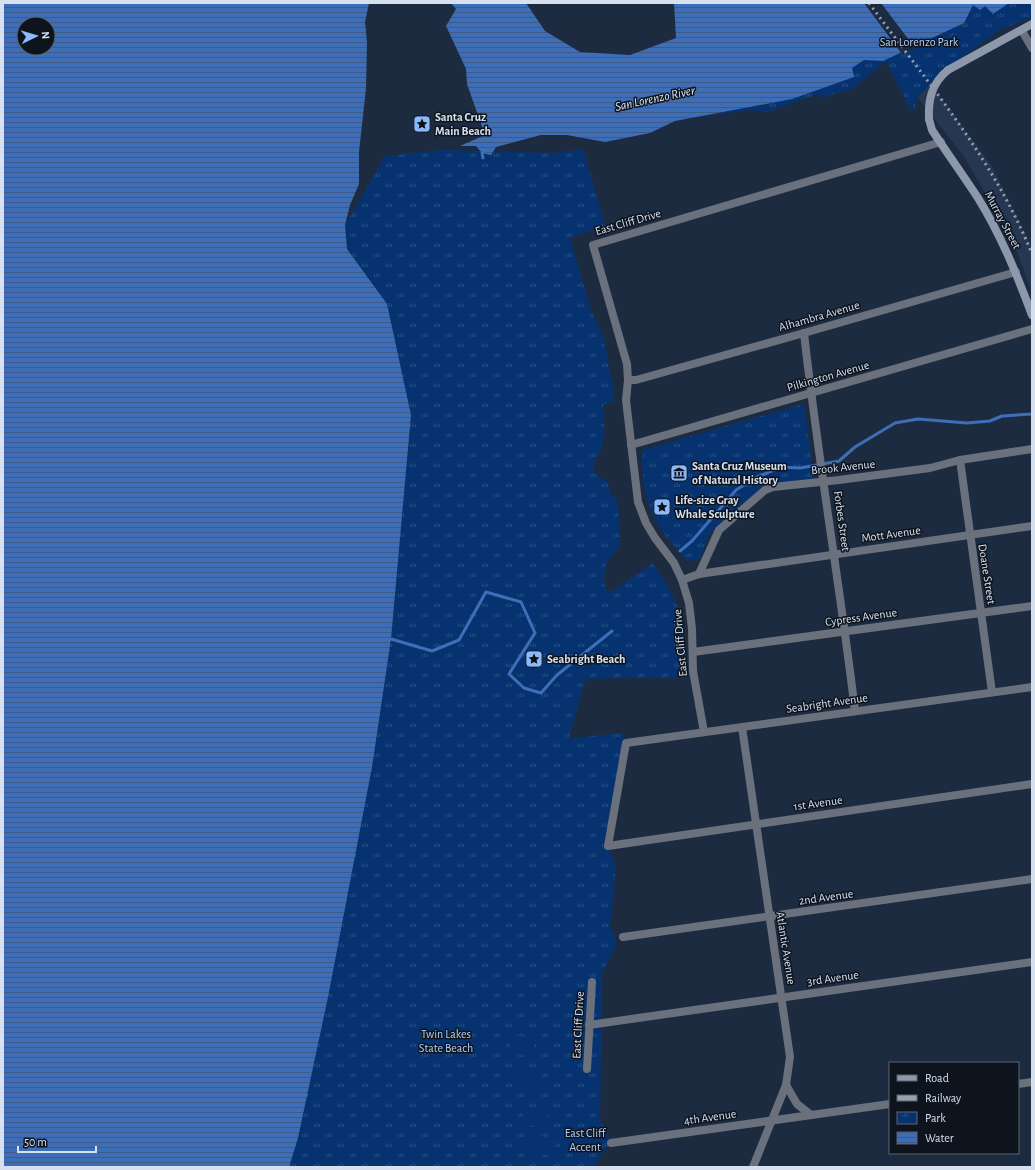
<svg xmlns="http://www.w3.org/2000/svg" width="1035" height="1170" font-family="'Alegreya Sans',sans-serif">
  <style>
    .built { fill: #263752 }
    .park { fill: url(#park-tufts) }
    .pitch { fill: #063370 }
    .water { fill: url(#water-rules); fill-rule: evenodd }
    .pier { fill: #1d2b41 }
    .lines { fill: none; stroke-linecap: round; stroke-linejoin: round }
    .stream { stroke: #3d6eb7; stroke-width: 3 }
    .minor { stroke: #6a717c; stroke-width: 8 }
    .secondary { stroke: #8d99ab; stroke-width: 8 }
    .rail { stroke: #95a0b1; stroke-width: 3; stroke-dasharray: 2 4; stroke-linecap: butt }
    .secondary-bridge { stroke: #8d99ab; stroke-width: 8 }
    .labels { text-anchor: middle; dominant-baseline: central; stroke-width: 3; stroke-linejoin: round; paint-order: stroke }
    .park-label { font-size: 12px; fill: #b6d0f8; stroke: #0d141d }
    .poi-label { font-size: 12px; font-weight: bold; fill: #d6e0ee; stroke: #0d141d; text-anchor: start }
    .street-label { font-size: 12px; fill: #d6e0ee; stroke: #0d141d }
    .water-label { font-size: 13px; font-style: italic; fill: #d7e5f9; stroke: #0d141d }
  </style>
  <defs>
    <pattern id="park-tufts" width="24" height="20" patternUnits="userSpaceOnUse"><rect width="24" height="20" fill="#063370"/><path d="M3 7l-1-3M5 7V3M7 7l1-3M15 17l-1-3M17 17v-4M19 17l1-3" fill="none" stroke="#2a5085"/></pattern>
    <pattern id="water-rules" width="6" height="5" patternUnits="userSpaceOnUse"><rect width="6" height="5" fill="#3d6eb7"/><path d="M0 2.5h6" fill="none" stroke="#3e5b85"/></pattern>
  </defs>
  <rect width="100%" height="100%" fill="#1d2b41"/>
  <path class="built" d="M931 84 991 165 1029 241 1032 250V293L1014 243 963 155 917 97Z"/>
  <g class="park">
    <path d="M840 3H1032V16L1026 20 1001 29 949 67 917 97 915 110H911L886 61 852 89 820 98 818 94 767 112 751 110 701 116 579 137V127Z"/>
    <path d="M583 149 605 226 570 237 591 310 604 339 614 395V401L603 405C604 418 606 432 602 445 597 464 581 468 608 482L610 496H615L618 503 620 545 606 564 604 580 607 592 609 593 653 563C660 575 669 587 675 600 685 623 681 653 679 677L585 679 569 738 624 733 625 744 608 846 616 867 610 926 616 939V946L602 973 600 1121 612 1143 603 1150 595 1167H289L298 1138 372 767 391 639 411 415 387 304 347 249 345 225 385 156 443 150 555 153Z"/>
    <path d="M804 404 814 478 765 485 757 491 708 536 700 559 687 561C682 553 675 548 669 540 647 515 641 482 642 450Z"/>
  </g>
  <g class="pitch">
    <path d="M512 1035 535 1039 532 1057 509 1053Z"/>
    <path d="M515 1071 541 1075 539 1092 513 1088Z"/>
    <path d="M525 1106 548 1110 545 1128 522 1124Z"/>
    <path d="M530 1135 556 1138 554 1156 528 1152Z"/>
  </g>
  <g class="water">
    <path d="M3 3H369L365 22 367 42 366 88 359 152V184L350 205 345 225 347 249 387 304 411 415 391 639 372 767 328 997 298 1138 289 1167H3ZM24 24H48V48H24Z"/>
    <path d="M451 3H526L545 31 580 52 630 55 676 38 674 3H1009L993 14 985 6 980 10 973 5 964 23 883 61 864 60 852 68 854 77 792 99 675 121 650 133 605 142 567 135H541L496 147 491 155 482 153 476 146H460L485 135 467 84 466 69 446 26 456 9Z"/>
  </g>
  <path class="pier" d="M864 3H881L915 48 902 54Z"/>
  <g class="lines">
    <g class="stream">
      <path d="M483 158 482 153 485 151"/>
      <path d="M680 551 692 541 736 490 755 478 781 467 800 468 839 461 855 447 895 423 918 419 967 423 990 421 1002 416 1032 414"/>
      <path d="M391 639 432 651 459 640 486 592 521 602 535 633 509 674 524 688 541 693 557 675 612 631"/>
    </g>
    <g class="minor">
      <path d="M1022 31 1032 48"/>
      <path d="M804 333C818 460 840 585 855 711"/>
      <path d="M628 380H636L804 333 1016 272"/>
      <path d="M631 445 1032 329"/>
      <path d="M960 460 992 692"/>
      <path d="M699 574 719 530 765 490 773 487 839 480 930 468 960 460 1032 449"/>
      <path d="M682 580 699 574 1032 526"/>
      <path d="M693 652 1032 606"/>
      <path d="M1032 687 626 743 608 846 1032 784"/>
      <path d="M742 727 790 1057 786 1085 753 1167"/>
      <path d="M704 732 693 671 692 629 689 603 682 580 674 563 655 538 646 523 638 502 626 400 628 380 627 364 593 245 941 142"/>
      <path d="M623 937 1032 879"/>
      <path d="M589 1025 1032 962"/>
      <path d="M587 1069 592 982"/>
      <path d="M1018 1084 1032 1082"/>
      <path d="M786 1085 797 1104 811 1115"/>
      <path d="M611 1143 890 1104"/>
    </g>
    <g class="secondary">
      <path d="M948 70 1032 24"/>
      <path d="M929 119 932 130C947 153 963 175 978 198 1001 235 1017 275 1032 315"/>
    </g>
    <path class="rail" d="M869 3C928 83 995 161 1032 254"/>
    <path class="secondary-bridge" d="M929 119C928 99 932 83 948 70"/>
  </g>
  <defs>
    <g id="sight-square" transform="scale(0.9)"><rect x="-9" y="-9" width="18" height="18" rx="4" fill="#8cb9fc" stroke="#0d141d"/><path d="M0-6L1.8-2.2L6-1.7L2.9 1.2L3.7 5.4L0 3.3L-3.7 5.4L-2.9 1.2L-6-1.7L-1.8-2.2Z" fill="#111"/></g>
    <g id="museum-square" transform="scale(0.9)"><rect x="-9" y="-9" width="18" height="18" rx="4" fill="#8cb9fc" stroke="#0d141d"/><path d="M0-6L6-3V-2H-6V-3ZM-5-1h2V3h-2ZM-1-1h2V3h-2ZM3-1h2V3H3ZM-6 4H6V6H-6Z" fill="#111"/></g>
  </defs>
  <g fill-rule="evenodd">
    <use href="#sight-square" x="422" y="124"/>
    <use href="#museum-square" x="679" y="473"/>
    <use href="#sight-square" x="662" y="507"/>
    <use href="#sight-square" x="534" y="659"/>
  </g>
  <g class="labels">
    <g class="park-label">
      <text x="919" y="42">San Lorenzo Park</text>
      <text x="446" y="1034">Twin Lakes<tspan x="446" dy="14">State Beach</tspan></text>
      <text x="585" y="1133">East Cliff<tspan x="585" dy="14">Accent</tspan></text>
    </g>
    <g class="poi-label">
      <text x="435" y="117">Santa Cruz<tspan x="435" dy="14">Main Beach</tspan></text>
      <text x="692" y="466">Santa Cruz Museum<tspan x="692" dy="14">of Natural History</tspan></text>
      <text x="675" y="500">Life-size Gray<tspan x="675" dy="14">Whale Sculpture</tspan></text>
      <text x="547" y="659">Seabright Beach</text>
    </g>
    <g class="street-label">
      <text transform="translate(1003 220) rotate(62)">Murray Street</text>
      <text transform="translate(628 222) rotate(-16)">East Cliff Drive</text>
      <text transform="translate(819 316) rotate(-16)">Alhambra Avenue</text>
      <text transform="translate(828 376) rotate(-16)">Pilkington Avenue</text>
      <text transform="translate(843 467) rotate(-6)">Brook Avenue</text>
      <text transform="translate(842 521) rotate(82)">Forbes Street</text>
      <text transform="translate(891 534) rotate(-8)">Mott Avenue</text>
      <text transform="translate(987 574) rotate(81)">Doane Street</text>
      <text transform="translate(861 617) rotate(-8)">Cypress Avenue</text>
      <text transform="translate(680 643) rotate(-95)">East Cliff Drive</text>
      <text transform="translate(827 703) rotate(-8)">Seabright Avenue</text>
      <text transform="translate(818 803) rotate(-8)">1st Avenue</text>
      <text transform="translate(826 897) rotate(-8)">2nd Avenue</text>
      <text transform="translate(786 948) rotate(81)">Atlantic Avenue</text>
      <text transform="translate(833 978) rotate(-8)">3rd Avenue</text>
      <text transform="translate(578 1025) rotate(-87)">East Cliff Drive</text>
      <text transform="translate(710 1117) rotate(-8)">4th Avenue</text>
    </g>
    <g class="water-label">
      <text transform="translate(655 99) rotate(-12)">San Lorenzo River</text>
    </g>
  </g>
  <rect width="1035" height="1170" fill="none" stroke="#d6e0ee" stroke-width="8"/>
  <rect x="889" y="1062" width="130" height="92" fill="#0d141d" stroke="#5d6671"/>
  <rect x="897" y="1075" width="20" height="6" fill="#8d99ab" stroke="#5d6671"/>
  <text x="925" y="1082" font-size="12" fill="#d6e0ee">Road</text>
  <rect x="897" y="1095" width="20" height="6" fill="#95a0b1" stroke="#5d6671"/>
  <text x="925" y="1102" font-size="12" fill="#d6e0ee">Railway</text>
  <rect x="897" y="1112" width="20" height="12" fill="url(#park-tufts)" stroke="#5d6671"/>
  <text x="925" y="1122" font-size="12" fill="#d6e0ee">Park</text>
  <rect x="897" y="1132" width="20" height="12" fill="url(#water-rules)" stroke="#5d6671"/>
  <text x="925" y="1142" font-size="12" fill="#d6e0ee">Water</text>
  <g transform="translate(36 36) rotate(85)"><circle r="19" fill="#0d141d" stroke="#5d6671"/>
  <path d="M0-3L7 15L0 10L-7 15Z" fill="#8cb9fc"/>
  <text y="-6" font-size="11" font-weight="bold" text-anchor="middle" fill="#d6e0ee">N</text>
  </g>
  <path d="M18 1146v6h78v-6" fill="none" stroke="#d6e0ee" stroke-width="2"/>
  <text x="24" y="1146" font-size="12" fill="#d6e0ee" stroke="#0d141d" stroke-width="3" paint-order="stroke">50 m</text>
</svg>
